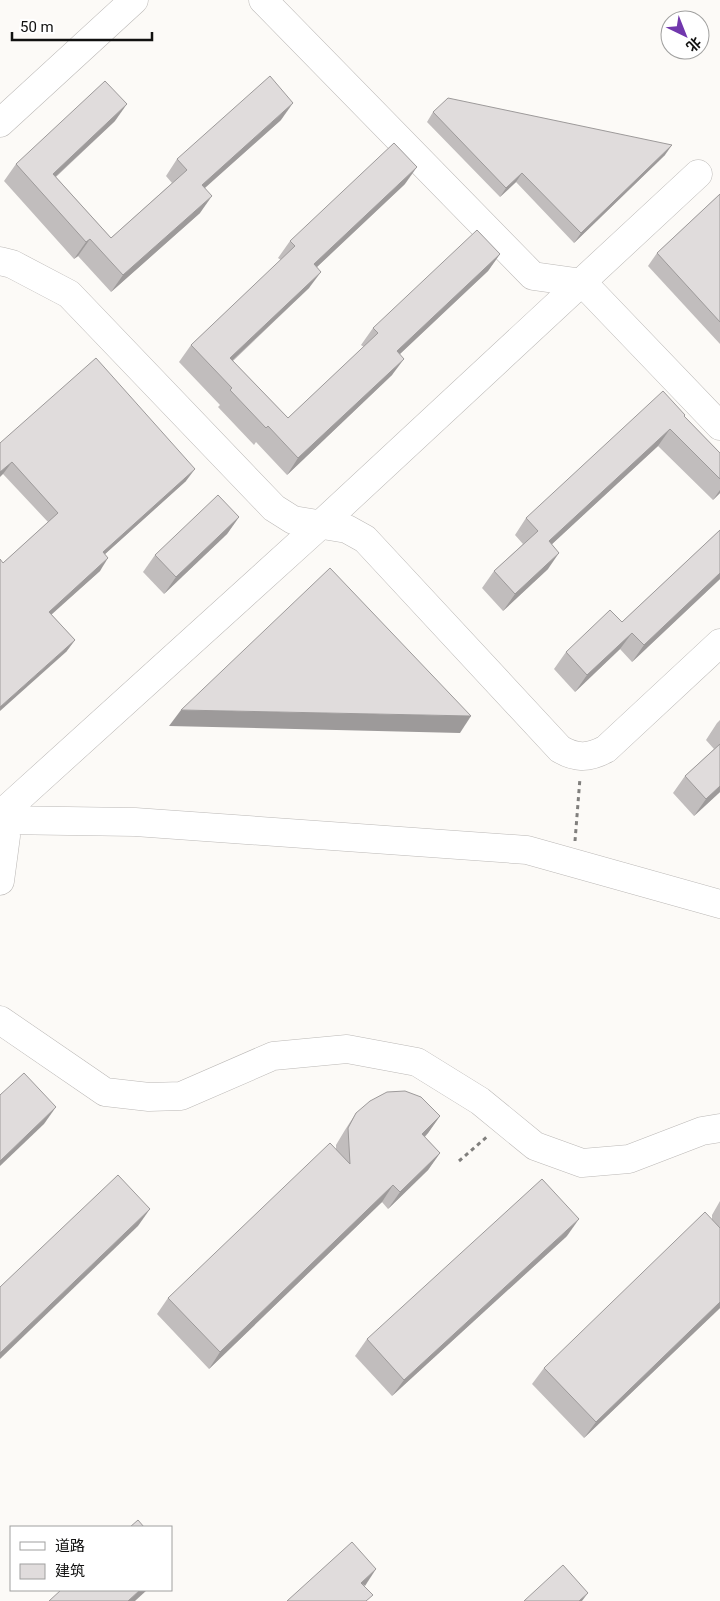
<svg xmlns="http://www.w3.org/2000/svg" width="720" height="1601" font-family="Roboto,'Noto Sans SC',sans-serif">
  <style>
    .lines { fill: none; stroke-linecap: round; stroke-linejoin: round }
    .minor-casing { stroke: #bbb8b6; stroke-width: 29 }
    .path { stroke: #807f7d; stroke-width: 3; stroke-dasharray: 4 4; stroke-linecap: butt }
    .minor { stroke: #fff; stroke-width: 28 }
    .wall { fill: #c1bdbd }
    .shaded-wall { fill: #9d9a9a }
    .building { fill: #e0dcdc; stroke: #9d9a9a }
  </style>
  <rect width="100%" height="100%" fill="#fcfaf7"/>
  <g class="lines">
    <g class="minor-casing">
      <g id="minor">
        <path d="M263 0 533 276 583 283 720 426"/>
        <path d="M0 123 134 0"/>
        <path d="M0 261 12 264 69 294 274 508 293 520 347 529 365 539 560 749C577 759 589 758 606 749L720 643"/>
        <path d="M0 815 319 526 698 174"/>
        <path d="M0 820 135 822 527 850 720 904"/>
        <path d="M0 827 6 836 0 881"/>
        <path d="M0 1020 105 1092 149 1097 181 1096 273 1056 347 1049 417 1062 480 1101 535 1146 582 1163 629 1159 702 1131 720 1128"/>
      </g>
    </g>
    <g class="path">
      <path d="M575 841 580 778"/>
      <path d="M459 1161 489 1135"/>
    </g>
    <use href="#minor" class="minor"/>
  </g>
  <g class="wall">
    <path d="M433 112 665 155 574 243 516 182 500 197 427 122Z"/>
    <path d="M281 120 205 188 200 213 111 292 78 256 74 259 4 181 16 164 115 121 56 177 111 238 172 183 166 176 177 159Z"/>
    <path d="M405 184 317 267 309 288 233 361 288 418 364 347 361 345 373 328 500 254 488 271 400 354 392 375 287 475 256 442 254 445 218 407 220 405 179 362 191 345 281 260 278 258 290 241Z"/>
    <path d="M720 194V344L648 266 657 253Z"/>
    <path d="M684 416 720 453V493L713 500 658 446 552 544 548 569 503 611 482 588 494 571 523 544 515 535 526 518Z"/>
    <path d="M0 443 186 481 105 554 100 571 51 614 75 640 66 652 3 563 48 522 3 474Z"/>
    <path d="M239 517 227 534 164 594 143 572 155 555Z"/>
    <path d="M720 530V579L632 662 620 649 575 692 554 669 566 652 622 622Z"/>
    <path d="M720 720V792L694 816 673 793 685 776 714 749 706 740 717 723Z"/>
    <path d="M356 1113 440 1116 428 1133 425 1137 440 1153 428 1170 388 1209 382 1202 209 1369 157 1314 168 1298 336 1150V1145L345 1130Z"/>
    <path d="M720 1201V1308L584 1438 532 1384 544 1368 712 1220V1215Z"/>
    <path d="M567 1236 392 1396 355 1356 367 1339Z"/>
  </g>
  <g class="shaded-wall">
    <path d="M293 103 281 120 190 201 202 185Z"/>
    <path d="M127 104 115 121 41 190 53 174Z"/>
    <path d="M672 145 665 155 574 243 581 233Z"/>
    <path d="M417 167 405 184 302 281 314 264Z"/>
    <path d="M522 173 516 182 500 197 506 188Z"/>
    <path d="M212 196 200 213 111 292 123 275Z"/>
    <path d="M90 239 78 256 74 259 86 242Z"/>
    <path d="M500 254 488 271 385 368 397 351Z"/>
    <path d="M321 272 309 288 218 374 230 358Z"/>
    <path d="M404 359 392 375 287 475 298 458Z"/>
    <path d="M670 429 658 446 537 558 549 541Z"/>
    <path d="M12 462 3 474 0 477V472Z"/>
    <path d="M195 469 186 481 94 564 103 552Z"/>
    <path d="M720 490V493L713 500Z"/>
    <path d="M239 517 227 534 164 594 176 577Z"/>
    <path d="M559 553 548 569 503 611 515 594Z"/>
    <path d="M108 558 100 571 41 624 49 612Z"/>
    <path d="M720 573V579L632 662 644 645Z"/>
    <path d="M632 633 620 649 575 692 587 675Z"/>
    <path d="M75 640 66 652 0 711V707Z"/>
    <path d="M181 710 471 716 460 733 169 726Z"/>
    <path d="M720 786V792L694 816 706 799Z"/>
    <path d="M56 1107 44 1124 0 1166V1161Z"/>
    <path d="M440 1116 428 1133 410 1151 422 1134Z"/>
    <path d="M440 1153 428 1170 388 1209 400 1192Z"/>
    <path d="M393 1185 382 1202 209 1369 220 1352Z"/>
    <path d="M150 1209 138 1226 0 1359V1353Z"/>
    <path d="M579 1219 567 1236 392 1396 404 1380Z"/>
    <path d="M720 1302V1308L584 1438 596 1422Z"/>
    <path d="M376 1569 365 1586 361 1583Z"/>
    <path d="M140 1590H147L135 1601H128Z"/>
    <path d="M588 1593 582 1601H579Z"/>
  </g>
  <g class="building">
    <path d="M270 76 293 103 202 185 212 196 123 275 90 239 86 242 16 164 105 81 127 104 53 174 111 238 187 170 177 159Z"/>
    <path d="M448 98 672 145 581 233 522 173 506 188 433 112Z"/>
    <path d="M394 143 417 167 314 264 321 272 230 358 288 418 378 333 373 328 477 230 500 254 397 351 404 359 298 458 268 426 266 428 230 390 232 388 191 345 295 246 290 241Z"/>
    <path d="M720 194V322L657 253Z"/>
    <path d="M96 358 195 469 103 552 108 558 49 612 75 640 0 707V559L3 563 58 513 12 462 0 472V443Z"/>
    <path d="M663 391 685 415 684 416 720 453V479L670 429 549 541 559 553 515 594 494 571 538 531 526 518Z"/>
    <path d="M218 495 239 517 176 577 155 555Z"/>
    <path d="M720 530V573L644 645 632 633 587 675 566 652 610 610 622 622Z"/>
    <path d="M330 568 471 716 181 710Z"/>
    <path d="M720 744V786L706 799 685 776Z"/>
    <path d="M24 1073 56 1107 0 1161V1095Z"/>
    <path d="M405 1091 421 1097 440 1116 422 1134 440 1153 400 1192 393 1185 220 1352 168 1298 330 1143 350 1164 348 1128 356 1113 370 1101 387 1092Z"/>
    <path d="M118 1175 150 1209 0 1353V1287Z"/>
    <path d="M542 1179 579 1219 404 1380 367 1339Z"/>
    <path d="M705 1212 720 1228V1302L596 1422 544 1368Z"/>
    <path d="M138 1520 144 1527H130Z"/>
    <path d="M352 1542 376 1569 361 1583 373 1595 366 1601H287Z"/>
    <path d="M563 1565 588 1593 579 1601H524Z"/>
    <path d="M61 1590H140L128 1601H49Z"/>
  </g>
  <rect x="10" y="1526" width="162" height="65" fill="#ffffff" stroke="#a0a09f"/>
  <rect x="20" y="1542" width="25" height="8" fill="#ffffff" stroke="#a0a09f"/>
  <text x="55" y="1551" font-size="15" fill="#111110">道路</text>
  <rect x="20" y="1564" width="25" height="15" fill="#e0dcdc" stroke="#a0a09f"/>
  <text x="55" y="1576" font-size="15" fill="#111110">建筑</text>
  <g transform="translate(685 35) rotate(137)"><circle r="24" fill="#ffffff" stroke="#a0a09f"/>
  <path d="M0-4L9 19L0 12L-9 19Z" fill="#7137ad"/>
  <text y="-8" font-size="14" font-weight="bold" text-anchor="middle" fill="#111110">北</text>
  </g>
  <path d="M12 32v8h140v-8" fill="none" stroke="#111110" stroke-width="2.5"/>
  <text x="20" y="32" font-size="15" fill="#111110" stroke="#ffffff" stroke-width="4" paint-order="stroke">50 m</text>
</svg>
